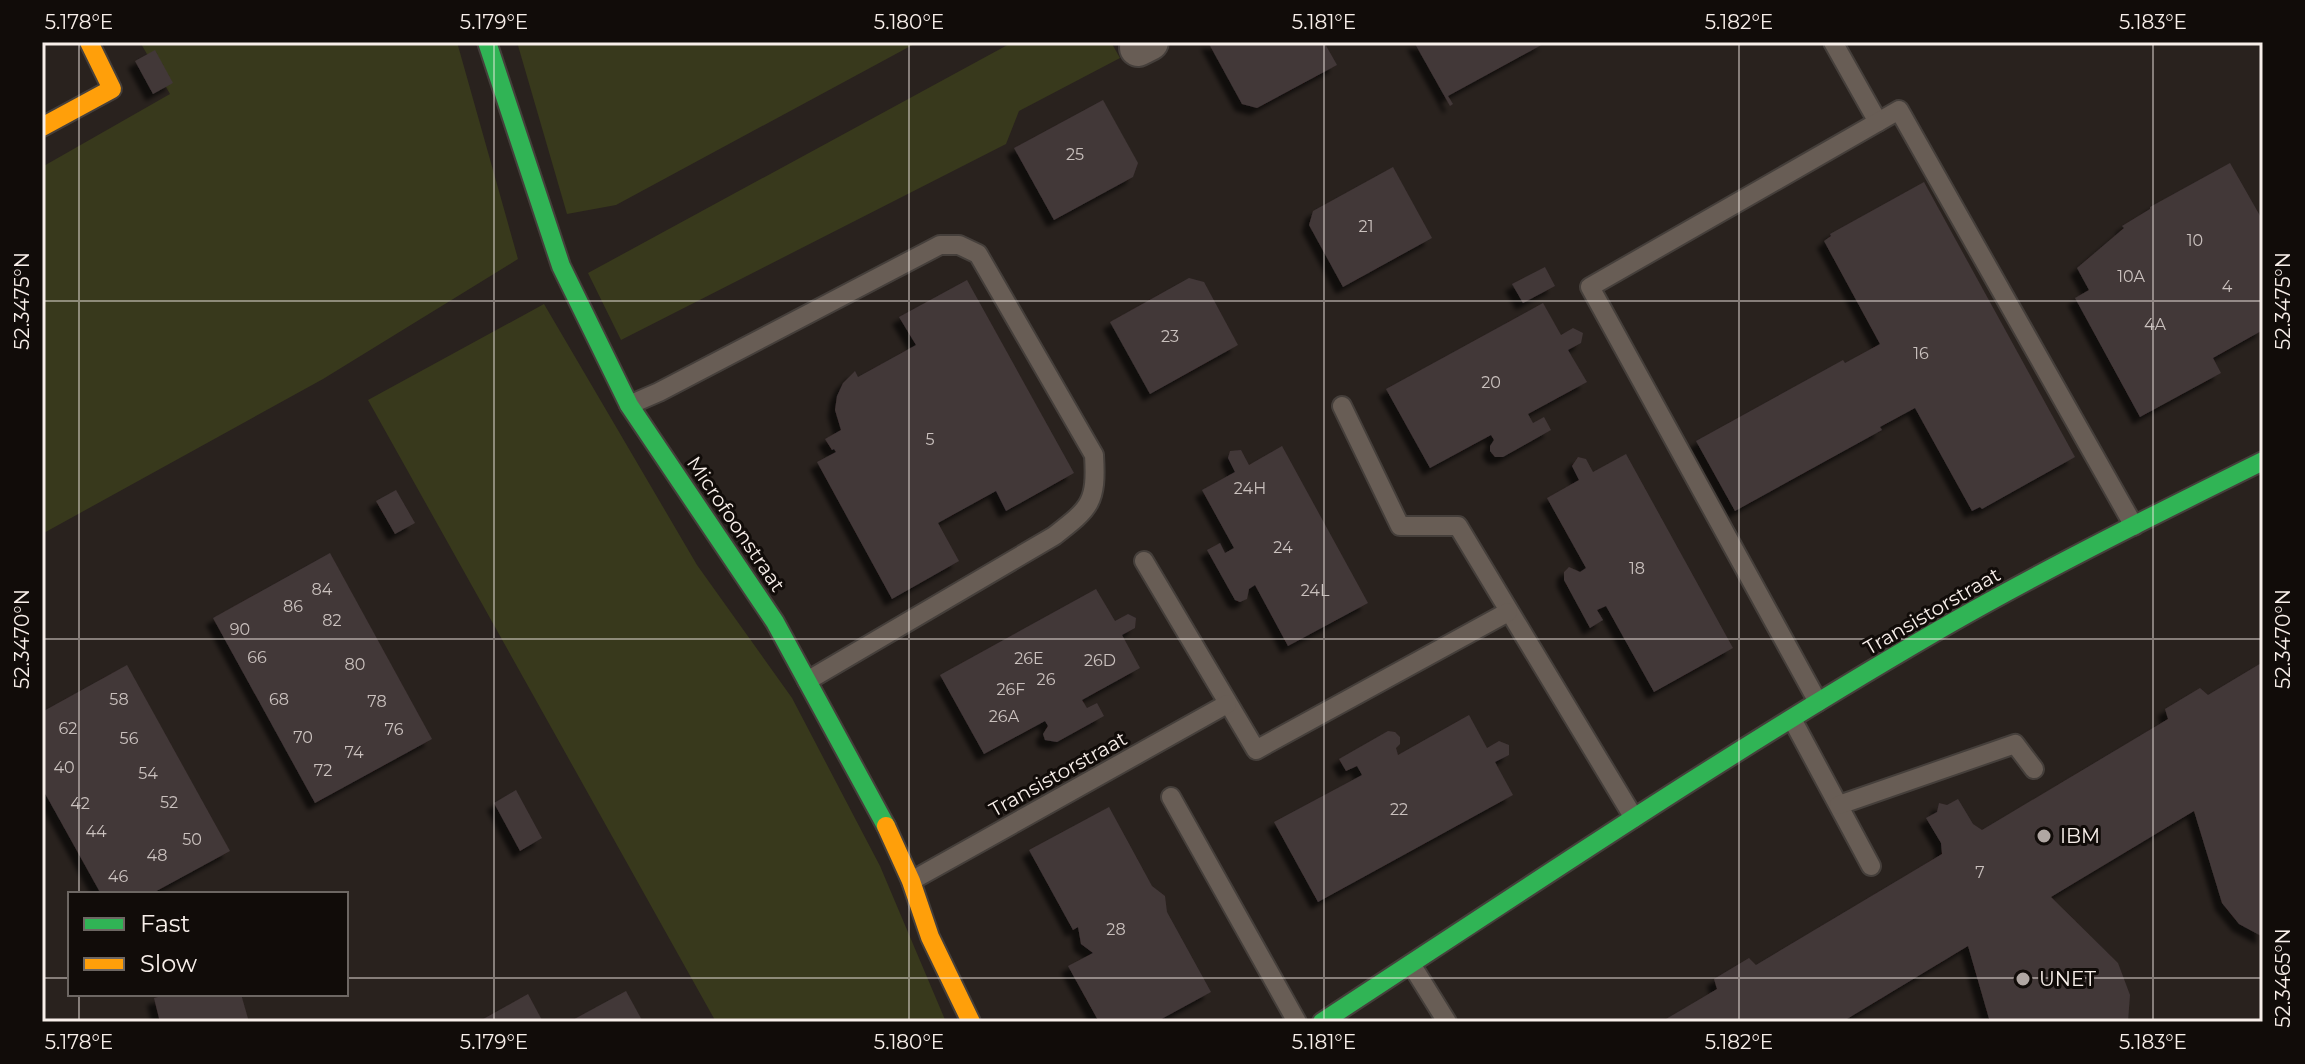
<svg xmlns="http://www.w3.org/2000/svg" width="2305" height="1064" font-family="Montserrat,sans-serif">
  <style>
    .green { fill: #38391c }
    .building { fill: #423738; filter: url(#shadow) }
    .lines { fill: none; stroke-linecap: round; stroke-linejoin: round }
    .lane-casing { stroke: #453f3b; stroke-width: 22 }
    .street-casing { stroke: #453f3b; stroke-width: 40 }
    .fast-casing { stroke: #453f3b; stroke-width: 22 }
    .slow-casing { stroke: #453f3b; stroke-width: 22 }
    .lane { stroke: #685d55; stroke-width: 18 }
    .street { stroke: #685d55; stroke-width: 36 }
    .fast { stroke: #30b455; stroke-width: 18 }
    .slow { stroke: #ff9f0a; stroke-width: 18 }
    .ticks { fill: none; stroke: #f8efea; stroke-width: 2; stroke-opacity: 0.45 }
    .poi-dot { fill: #b0a7a3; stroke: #110c09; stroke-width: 3 }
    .labels { text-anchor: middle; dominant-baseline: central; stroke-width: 6; stroke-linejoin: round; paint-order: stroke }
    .number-label { font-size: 16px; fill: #cac1be }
    .street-label { font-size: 20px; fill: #f8efea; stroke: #110c09 }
    .poi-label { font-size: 20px; fill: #f8efea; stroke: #110c09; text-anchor: start }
    .neatline { fill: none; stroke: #f8efea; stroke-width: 3 }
    .ticks-label { font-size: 20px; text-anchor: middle; fill: #f8efea }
  </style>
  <defs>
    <filter id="shadow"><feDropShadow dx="-7" dy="7" stdDeviation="2" flood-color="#0009"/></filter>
  </defs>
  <rect width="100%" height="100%" fill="#29221e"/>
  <g class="green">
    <path d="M140 42H457L518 259 323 379 42 534V167L170 94Z"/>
    <path d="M517 42H918L616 205 567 214Z"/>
    <path d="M1013 42H1111L1120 58 1019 111 1006 144 621 340 588 273Z"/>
    <path d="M544 304 697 565 792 698 880 866 946 1022H716L368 400Z"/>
  </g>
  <g class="building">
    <path d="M1208 42H1324L1337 65 1257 108 1242 104Z"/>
    <path d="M1414 42H1547L1448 96 1453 104 1450 106Z"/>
    <path d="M155 50 173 83 153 94 135 61Z"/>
    <path d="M1103 100 1138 163 1133 177 1054 220 1014 148Z"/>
    <path d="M2230 163 2263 221V330L2213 358 2221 373 2140 417 2075 298 2089 290 2077 268 2124 228 2122 226 2150 209V207Z"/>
    <path d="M1393 167 1432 238 1343 287 1309 225 1313 211Z"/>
    <path d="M1924 182 2075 457 1982 509 1980 507 1972 511 1915 408 1880 427 1882 430 1735 511 1696 441 1843 360 1845 363 1880 344 1824 241 1831 236 1830 234Z"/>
    <path d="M1545 267 1555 286 1523 303 1512 284Z"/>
    <path d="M1189 278 1204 282 1238 345 1150 394 1110 322Z"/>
    <path d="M967 280 1074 473 1006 511 996 491 938 523 959 561 892 599 817 462 836 452 834 449 832 450 825 439 841 430 835 410 837 396 843 383 855 371 858 377 916 345 899 317Z"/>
    <path d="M1543 303 1561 335 1573 328 1583 333 1581 343 1568 350 1587 382 1528 414 1533 423 1544 417 1551 430 1503 457H1495L1490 451V446L1494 440 1491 435 1430 468 1386 389Z"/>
    <path d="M1282 446 1368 603 1288 646 1255 585 1249 589 1247 599 1240 602 1235 600 1207 550 1220 543 1225 553 1234 548 1202 490 1235 472 1228 458 1230 451 1241 450 1249 465Z"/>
    <path d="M1626 454 1733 648 1654 692 1606 606 1597 610 1603 620 1590 628 1564 580V572L1569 567 1580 572 1586 568 1547 498 1579 480 1572 466 1578 457 1586 459 1593 472Z"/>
    <path d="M396 490 415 523 395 534 376 501Z"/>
    <path d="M330 553 432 739 315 803 213 618Z"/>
    <path d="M1096 589 1115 621 1128 614 1136 618 1135 628 1122 635 1140 668 1082 700 1087 708 1097 703 1104 716 1057 742 1045 740 1043 734 1048 726 1045 721 984 754 940 675Z"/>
    <path d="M2263 662V937L2239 924 2222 903 2194 811 2051 897 2118 963 2130 995 2128 1022H1990L1968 946 1842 1022H1661L1717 989 1714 979 1749 958 1756 965 1942 854 1941 843 1926 818 1937 812 1939 803 1947 805 1958 799 1973 824 1982 830 2168 719 2165 709 2200 688 2208 695Z"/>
    <path d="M127 665 230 851 151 894H101L42 788V712Z"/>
    <path d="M1469 715 1487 748 1499 741 1509 745V755L1495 762 1513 795 1318 902 1274 822 1362 775 1357 766 1346 771 1339 759 1388 731 1395 732 1400 737V744L1396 748 1398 755Z"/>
    <path d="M516 790 542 838 520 851 494 803Z"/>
    <path d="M1109 807 1152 886 1165 896 1167 912 1211 992 1156 1022H1099L1068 966 1093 953 1081 944 1078 927 1073 930 1029 850Z"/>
    <path d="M626 991 643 1022H569Z"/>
    <path d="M170 994H241L249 1022H160L154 998Z"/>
    <path d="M528 994 543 1022H478Z"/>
  </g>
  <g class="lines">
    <g class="lane-casing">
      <g id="lane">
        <path d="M1833 42 1878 122"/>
        <path d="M629 405 659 392 940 245H959L978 254 1094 455C1097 503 1090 508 1054 536L807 681"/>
        <path d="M1342 406 1400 526H1458L1634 818"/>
        <path d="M1144 561 1256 750 1508 612"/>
        <path d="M1818 702 1590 287 1878 122 1899 110 2134 526"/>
        <path d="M1792 719 1871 866"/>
        <path d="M1171 797 1297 1022"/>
        <path d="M1839 805 2015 744 2034 769"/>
        <path d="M911 881 1227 704"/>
        <path d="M1411 964 1447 1022"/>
      </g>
    </g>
    <g class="street-casing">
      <path id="street" d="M1138 48 1150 42"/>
    </g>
    <g class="fast-casing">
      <g id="fast">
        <path d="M487 42 561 266 629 405 775 622 886 826"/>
        <path d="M1322 1022C1530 886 1736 747 1951 623 2053 565 2158 513 2263 461"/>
      </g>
    </g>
    <g class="slow-casing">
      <g id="slow">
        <path d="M42 127 112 89 89 42"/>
        <path d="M886 826 911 881 930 937 971 1022"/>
      </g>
    </g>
    <use href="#lane" class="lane"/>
    <use href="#street" class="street"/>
    <use href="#fast" class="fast"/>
    <use href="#slow" class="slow"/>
  </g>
  <path class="ticks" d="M79 42V894M494 42V1022M909 42V1022M1324 42V1022M1739 42V1022M2153 42V1022M42 301H2263M42 639H2263M42 978H70M346 978H2263M79 994V1022"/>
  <g class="poi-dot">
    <circle cx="2044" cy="836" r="8"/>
    <circle cx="2023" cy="979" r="8"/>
  </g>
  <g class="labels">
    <g class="number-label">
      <text x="1075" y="154">25</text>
      <text x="1366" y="226">21</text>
      <text x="2195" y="240">10</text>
      <text x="2131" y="276">10A</text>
      <text x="2227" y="286">4</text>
      <text x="2155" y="324">4A</text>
      <text x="1170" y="336">23</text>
      <text x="1921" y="353">16</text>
      <text x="1491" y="382">20</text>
      <text x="930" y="439">5</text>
      <text x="1250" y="488">24H</text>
      <text x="1283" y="547">24</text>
      <text x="1637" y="568">18</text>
      <text x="322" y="589">84</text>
      <text x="1315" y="590">24L</text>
      <text x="293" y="606">86</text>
      <text x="332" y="620">82</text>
      <text x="240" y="629">90</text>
      <text x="257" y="657">66</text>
      <text x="1029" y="658">26E</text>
      <text x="1100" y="660">26D</text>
      <text x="355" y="664">80</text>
      <text x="1046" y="679">26</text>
      <text x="1011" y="689">26F</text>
      <text x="119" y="699">58</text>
      <text x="279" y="699">68</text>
      <text x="377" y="701">78</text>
      <text x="1004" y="716">26A</text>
      <text x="68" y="728">62</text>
      <text x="394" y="729">76</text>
      <text x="303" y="737">70</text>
      <text x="129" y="738">56</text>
      <text x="354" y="752">74</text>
      <text x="64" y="767">40</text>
      <text x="323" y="770">72</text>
      <text x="148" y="773">54</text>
      <text x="169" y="802">52</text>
      <text x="80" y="803">42</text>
      <text x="1399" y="809">22</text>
      <text x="96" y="831">44</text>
      <text x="192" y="839">50</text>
      <text x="157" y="855">48</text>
      <text x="1980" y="872">7</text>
      <text x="118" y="876">46</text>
      <text x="1116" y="929">28</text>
    </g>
    <g class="street-label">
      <text transform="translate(736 524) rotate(56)">Microfoonstraat</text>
      <text transform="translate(1932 611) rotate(-30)">Transistorstraat</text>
      <text transform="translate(1058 774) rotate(-29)">Transistorstraat</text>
    </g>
    <g class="poi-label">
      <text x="2060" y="836">IBM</text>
      <text x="2039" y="979">UNET</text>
    </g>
  </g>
  <rect width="2305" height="1064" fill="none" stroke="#110c09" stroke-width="88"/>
  <rect x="68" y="892" width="280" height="104" fill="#110c09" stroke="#6d6763" stroke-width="2"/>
  <rect x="84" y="918" width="40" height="12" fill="#30b455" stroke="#6d6763" stroke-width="2"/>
  <text x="140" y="932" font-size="24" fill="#f8efea">Fast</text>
  <rect x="84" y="958" width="40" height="12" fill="#ff9f0a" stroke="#6d6763" stroke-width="2"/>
  <text x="140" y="972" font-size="24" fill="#f8efea">Slow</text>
  <rect x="44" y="44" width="2217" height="976" class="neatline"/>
  <g class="ticks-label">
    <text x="79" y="29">5.178°E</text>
    <text x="494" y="29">5.179°E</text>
    <text x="909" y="29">5.180°E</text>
    <text x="1324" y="29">5.181°E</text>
    <text x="1739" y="29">5.182°E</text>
    <text x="2153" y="29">5.183°E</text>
    <text transform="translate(22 301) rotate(-90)" y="7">52.3475°N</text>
    <text transform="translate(2283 301) rotate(-90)" y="7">52.3475°N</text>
    <text transform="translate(22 639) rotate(-90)" y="7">52.3470°N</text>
    <text transform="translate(2283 639) rotate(-90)" y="7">52.3470°N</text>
    <text transform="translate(2283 978) rotate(-90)" y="7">52.3465°N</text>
    <text x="79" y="1049">5.178°E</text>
    <text x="494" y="1049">5.179°E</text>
    <text x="909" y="1049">5.180°E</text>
    <text x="1324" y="1049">5.181°E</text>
    <text x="1739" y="1049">5.182°E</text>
    <text x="2153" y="1049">5.183°E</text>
  </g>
</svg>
